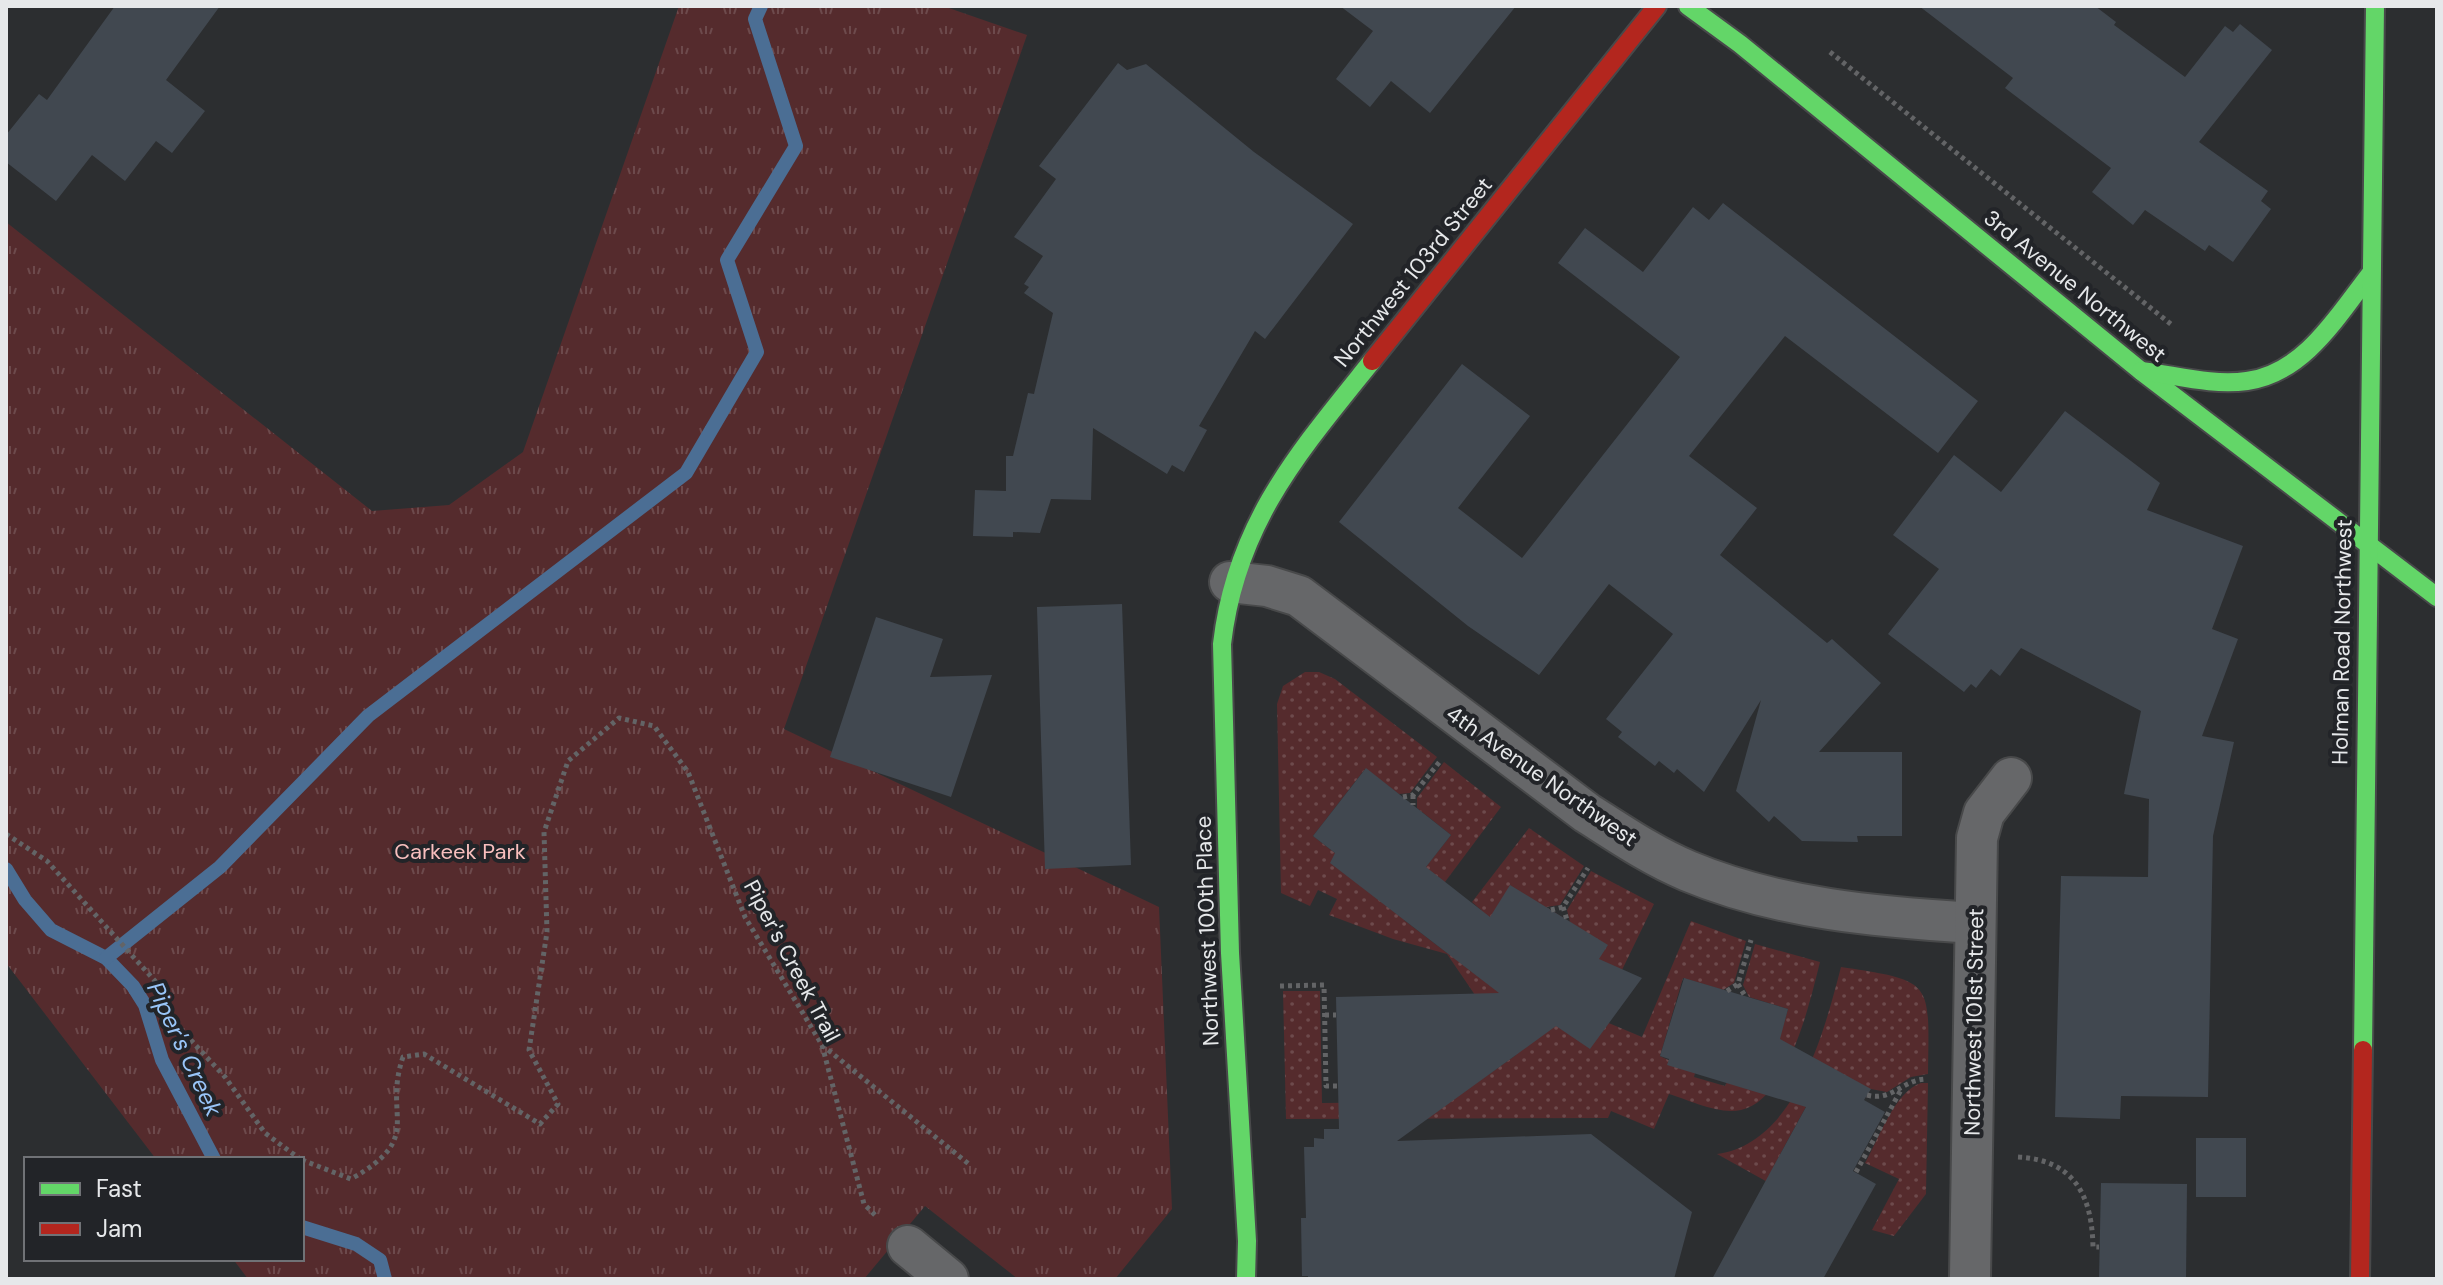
<svg xmlns="http://www.w3.org/2000/svg" width="2443" height="1285" font-family="'DM Sans',sans-serif">
  <style>
    .grass { fill: url(#grass-dots) }
    .park { fill: url(#park-tufts) }
    .lines { fill: none; stroke-linecap: round; stroke-linejoin: round }
    .stream { stroke: #4b6e94; stroke-width: 14 }
    .building { fill: #414850 }
    .street-casing { stroke: #48494a; stroke-width: 44 }
    .fast-casing { stroke: #48494a; stroke-width: 22 }
    .jam-casing { stroke: #48494a; stroke-width: 22 }
    .path { stroke: #636466; stroke-width: 5; stroke-dasharray: 4 4; stroke-linecap: butt }
    .street { stroke: #666769; stroke-width: 40 }
    .fast { stroke: #63d668; stroke-width: 18 }
    .jam { stroke: #b3261e; stroke-width: 18 }
    .labels { text-anchor: middle; dominant-baseline: central; stroke-width: 8; stroke-linejoin: round; paint-order: stroke }
    .street-label { font-size: 22px; fill: #e6e8ea; stroke: #222428 }
    .park-label { font-size: 22px; fill: #f8bfbe; stroke: #222428 }
    .water-label { font-size: 24px; font-style: italic; fill: #99c5f8; stroke: #222428 }
  </style>
  <defs>
    <pattern id="grass-dots" width="8" height="8" patternUnits="userSpaceOnUse" patternTransform="scale(2)"><rect width="8" height="8" fill="#552b2d"/><path d="M2 2h.1M6 6h.1" fill="none" stroke="#6d4a4c" stroke-width="1.8" stroke-linecap="round"/></pattern>
    <pattern id="park-tufts" width="24" height="20" patternUnits="userSpaceOnUse" patternTransform="scale(2)"><rect width="24" height="20" fill="#552b2d"/><path d="M3 7l-1-3M5 7V3M7 7l1-3M15 17l-1-3M17 17v-4M19 17l1-3" fill="none" stroke="#6d4a4c"/></pattern>
  </defs>
  <rect width="100%" height="100%" fill="#2c2e30"/>
  <g class="grass">
    <path d="M1305 672H1319L1335 679 1437 757 1410 793 1399 794 1365 769 1313 836 1398 902 1451 835 1417 808V798L1444 762 1501 807 1445 882 1404 920 1447 953 1481 910 1472 902 1529 828 1584 866 1560 905 1546 907 1570 922 1567 910 1591 871 1654 904 1622 970 1592 1016 1642 1037 1691 921 1746 941 1734 983 1723 990 1683 978 1660 1056 1695 1073 1694 1077 1725 1086 1727 1082 1765 1087 1788 1009 1749 997 1743 985 1755 944 1820 962C1810 1002 1788 1100 1741 1110 1719 1115 1689 1100 1669 1094L1654 1129 1611 1111 1608 1118 1286 1119 1283 991H1320L1322 1103 1425 1102 1479 1061 1489 1074 1516 1055 1447 954 1393 939 1329 915 1337 899 1318 890 1310 906 1281 893 1277 704 1283 686Z"/>
    <path d="M1841 967C1935 981 1929 981 1928 1074L1911 1077 1887 1092 1871 1089 1808 1103 1776 1162 1771 1184 1717 1154C1796 1143 1824 1032 1841 967Z"/>
    <path d="M1921 1083H1928L1926 1194 1894 1236 1872 1230 1899 1179 1865 1163C1879 1139 1894 1092 1921 1083Z"/>
  </g>
  <path class="park" d="M679 6H943L1027 35 784 729 1159 907 1172 1209 1115 1279H1018L925 1206 864 1279H248L233 1259H302V1159H156L6 963V222L372 511 449 505 523 452Z"/>
  <g class="lines">
    <g class="stream">
      <path d="M6 869 25 900 51 930 106 958 133 986 145 1005 162 1060 214 1159"/>
      <path d="M106 958 220 867 368 716 686 473 757 352 727 260 796 146 755 19 761 6"/>
      <path d="M302 1227 356 1244 380 1260 385 1279"/>
    </g>
  </g>
  <g class="building">
    <path d="M115 6H220L166 80 205 111 172 153 156 141 125 181 92 155 56 201 6 162V135L39 94 47 100Z"/>
    <path d="M1340 6H1516L1430 113 1391 81 1370 107 1336 79 1373 31Z"/>
    <path d="M1919 6H2095L2116 22 2114 25 2185 77 2225 26 2233 32 2240 24 2272 50 2199 142 2268 191 2261 201 2271 209 2233 262 2209 245 2205 251 2145 210 2133 225 2092 192 2111 168 2005 88 2013 78Z"/>
    <path d="M1118 63 1127 70 1146 64 1254 152 1353 224 1265 339 1255 331 1199 426 1207 430 1184 472 1172 465 1167 474 1093 428 1091 500 1051 499 1040 533 1013 532V537L973 536 975 490 1006 491V456H1013L1028 393 1034 394 1053 313 1024 293 1029 287 1024 284 1043 256 1014 237 1056 179 1039 166Z"/>
    <path d="M1723 203 1978 401 1938 453 1785 336 1689 456 1757 508 1720 555 1827 643 1832 639 1881 683 1819 752H1902V836H1857L1858 842 1802 841 1774 816 1769 822 1736 791 1761 700 1704 792 1677 769 1674 773 1659 761 1655 766 1618 737 1622 732 1606 719 1673 634 1609 584 1539 675 1468 626 1339 522 1462 364 1530 416 1458 508 1522 558 1680 357 1558 263 1585 228 1643 272 1693 207 1709 220Z"/>
    <path d="M2065 411 2160 483 2147 510 2243 546 2212 629 2238 639 2202 736 2234 742 2213 836 2208 1097 2121 1096 2120 1119 2055 1117 2061 876 2148 877 2149 799 2124 794 2141 711 2021 648 2000 676 1991 669 1976 688 1971 684 1964 692 1888 634 1939 569 1893 535 1954 455 2001 492Z"/>
    <path d="M1122 604 1131 865 1045 869 1037 607Z"/>
    <path d="M876 617 943 639 930 677 992 675 951 797 830 757Z"/>
    <path d="M1366 768 1451 835 1426 867 1490 917 1510 885 1608 945 1599 959 1642 978 1590 1049 1556 1026 1397 1141 1591 1134 1692 1212 1674 1279H1308V1276H1302L1301 1218H1306L1304 1147H1314V1138L1324 1139V1129H1339L1336 997 1499 993 1330 863 1335 853 1313 836Z"/>
    <path d="M1684 978 1788 1009 1780 1039 1871 1089 1864 1100 1885 1112 1853 1171 1876 1184 1823 1279H1712L1806 1107 1667 1065 1669 1059 1660 1056Z"/>
    <rect x="2196" y="1138" width="50" height="59"/>
    <path d="M2101 1183 2187 1184 2186 1279H2099Z"/>
  </g>
  <g class="lines">
    <g class="street-casing">
      <g id="street">
        <path d="M1230 582 1267 586 1299 596 1587 813C1620 834 1652 856 1688 871 1779 909 1878 917 1975 923"/>
        <path d="M908 1246 948 1279"/>
        <path d="M1970 1276 1977 838 1984 813 2011 778"/>
      </g>
    </g>
    <g class="fast-casing">
      <g id="fast">
        <path d="M1688 6 1740 44 2141 371 2437 597"/>
        <path d="M2141 371C2175 375 2212 386 2247 381 2305 373 2338 315 2371 273"/>
        <path d="M2363 1050 2375 6"/>
        <path d="M1246 1279 1247 1241 1230 953 1222 644C1236 523 1299 452 1372 361"/>
      </g>
    </g>
    <g class="jam-casing">
      <g id="jam">
        <path d="M1372 361 1657 6"/>
        <path d="M2360 1279 2363 1050"/>
      </g>
    </g>
    <g class="path">
      <path d="M1830 52 2172 325"/>
      <path d="M1413 795V805"/>
      <path d="M1403 797 1413 795 1441 760"/>
      <path d="M6 834 47 861 155 981 176 1024 225 1077 265 1133 300 1159"/>
      <path d="M1563 907 1567 920"/>
      <path d="M1551 910 1563 907 1588 868"/>
      <path d="M1738 984 1745 996"/>
      <path d="M1280 986 1324 985 1326 1086H1337"/>
      <path d="M1727 991 1738 984 1751 940"/>
      <path d="M1325 1015H1336"/>
      <path d="M822 1045 970 1165"/>
      <path d="M1867 1095C1892 1102 1903 1079 1927 1079"/>
      <path d="M2018 1157C2074 1160 2092 1195 2093 1247H2099"/>
      <path d="M302 1160 351 1179C426 1137 382 1118 403 1057L424 1054 540 1124 558 1104 529 1050 547 932 544 832 568 761 619 718 654 726 688 772 745 917 822 1045 864 1204 875 1215"/>
      <path d="M1856 1172 1902 1088"/>
    </g>
    <use href="#street" class="street"/>
    <use href="#fast" class="fast"/>
    <use href="#jam" class="jam"/>
  </g>
  <g class="labels">
    <g class="street-label">
      <text transform="translate(1413 272) rotate(-51)">Northwest 103rd Street</text>
      <text transform="translate(2075 286) rotate(39)">3rd Avenue Northwest</text>
      <text transform="translate(2342 642) rotate(-89)">Holman Road Northwest</text>
      <text transform="translate(1542 776) rotate(35)">4th Avenue Northwest</text>
      <text transform="translate(1207 931) rotate(-92)">Northwest 100th Place</text>
      <text transform="translate(792 961) rotate(62)">Piper's Creek Trail</text>
      <text transform="translate(1974 1022) rotate(-89)">Northwest 101st Street</text>
    </g>
    <g class="park-label">
      <text x="460" y="851">Carkeek Park</text>
    </g>
    <g class="water-label">
      <text transform="translate(185 1049) rotate(65)">Piper's Creek</text>
    </g>
  </g>
  <rect width="2443" height="1285" fill="none" stroke="#e6e8ea" stroke-width="16"/>
  <rect x="24" y="1157" width="280" height="104" fill="#222428" stroke="#707276" stroke-width="2"/>
  <rect x="40" y="1183" width="40" height="12" fill="#63d668" stroke="#707276" stroke-width="2"/>
  <text x="96" y="1197" font-size="24" fill="#e6e8ea">Fast</text>
  <rect x="40" y="1223" width="40" height="12" fill="#b3261e" stroke="#707276" stroke-width="2"/>
  <text x="96" y="1237" font-size="24" fill="#e6e8ea">Jam</text>
</svg>
